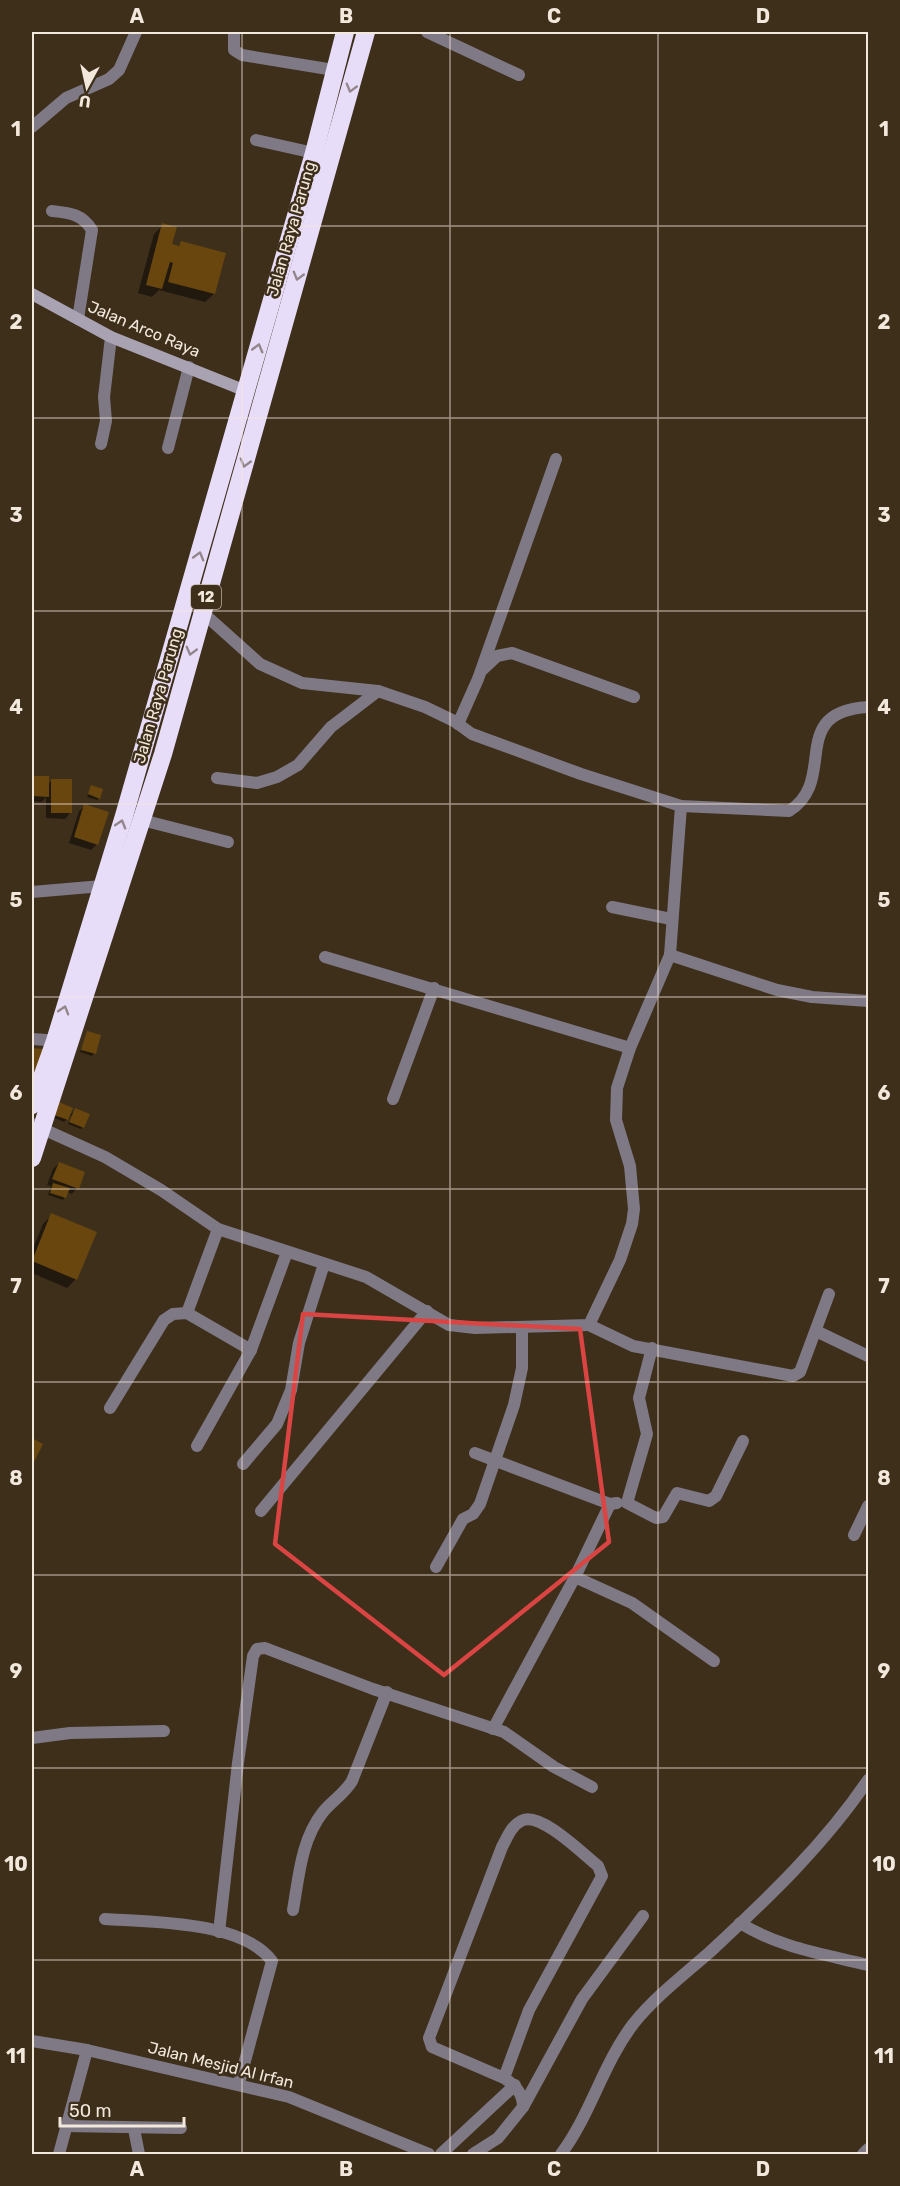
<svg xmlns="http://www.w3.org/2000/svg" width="900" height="2186" font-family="Rubik,sans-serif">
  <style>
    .shadow { fill: #0007 }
    .building { fill: #68460e }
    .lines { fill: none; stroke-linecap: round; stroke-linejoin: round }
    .street { stroke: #7e7985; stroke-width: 12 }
    .secondary { stroke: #a9a2b3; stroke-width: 12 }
    .highway { stroke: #e8ddf9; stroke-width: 18 }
    .oneway { stroke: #93868a }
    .marked { fill: none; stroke: #da4543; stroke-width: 4.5; stroke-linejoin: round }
    .grid { fill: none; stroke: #f2e8dc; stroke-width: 1.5; stroke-opacity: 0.55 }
    .labels { text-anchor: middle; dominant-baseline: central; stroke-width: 5; stroke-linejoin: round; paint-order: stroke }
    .shield { fill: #3e2f1b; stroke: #bcb0a2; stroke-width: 1.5 }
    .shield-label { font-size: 15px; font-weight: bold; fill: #f2e8dc }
    .street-label { font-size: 16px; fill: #f2e8dc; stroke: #3e2f1b }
    .neatline { fill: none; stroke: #f2e8dc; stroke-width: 2 }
    .grid-label { font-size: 20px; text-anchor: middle; font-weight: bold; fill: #f2e8dc }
  </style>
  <rect width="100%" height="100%" fill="#3e2f1b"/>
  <g class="shadow">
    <path d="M163 225 171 245 177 247 181 243 214 294 205 302 159 290 152 297 138 293 154 234Z"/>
    <path d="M32 777 48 778V785L52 780 70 813 65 819 46 818V797L42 802 32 801Z"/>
    <path d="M92 787 99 798 97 800 87 797Z"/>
    <path d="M85 806 97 844 91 850 69 843 79 811Z"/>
    <path d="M88 1033 94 1053 92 1056 80 1052Z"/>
    <path d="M57 1106 68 1117 75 1110 83 1127 81 1129 68 1124 72 1114 64 1122 52 1117Z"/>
    <path d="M59 1163 77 1188 72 1194 67 1192 63 1200 48 1195 51 1186 47 1185 53 1169Z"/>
    <path d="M52 1215 76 1279 67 1288 32 1273V1251L43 1224Z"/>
  </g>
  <g class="building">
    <path d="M162 223 177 227 172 244 179 246 181 241 226 253 215 294 168 282 173 263 170 262 162 289 146 285Z"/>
    <path d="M32 776H49V797L32 796Z"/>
    <rect x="51" y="779" width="21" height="34"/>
    <path d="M91 785 103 789 100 799 88 794Z"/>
    <path d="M84 804 109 812 98 845 74 837Z"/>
    <path d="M87 1031 101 1035 96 1054 81 1050Z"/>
    <path d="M32 1048 44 1049 32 1086Z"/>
    <path d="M59 1102 73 1108 68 1120 54 1115Z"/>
    <path d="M75 1108 90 1114 84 1128 69 1122Z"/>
    <path d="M59 1162 85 1172 79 1189 52 1179Z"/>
    <path d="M53 1183 70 1188 66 1198 50 1193Z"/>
    <path d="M51 1213 97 1232 77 1280 32 1261Z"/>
    <path d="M32 1438 43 1444 32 1466Z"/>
  </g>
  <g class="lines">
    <g class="street">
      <path d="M234 32V50L242 55 334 70"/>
      <path d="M427 32 519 75"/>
      <path d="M32 127 66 98 109 79 119 70 136 32"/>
      <path d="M256 140 314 153"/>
      <path d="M52 211C70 213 82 214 92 230L78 319"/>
      <path d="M101 444 106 421 104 397 111 337"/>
      <path d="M168 448 189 367"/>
      <path d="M202 612 260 664 302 683 378 691 425 707 454 721 472 734 581 774 681 806 789 811C839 780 786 712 868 707"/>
      <path d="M482 670 497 656 512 653 634 697"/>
      <path d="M458 724 478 679 556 459"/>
      <path d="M217 778 257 783 277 777 298 765 331 727 378 691"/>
      <path d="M142 820 228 842"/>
      <path d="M32 892 102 886"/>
      <path d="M612 907 671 919"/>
      <path d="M670 955 777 990 812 997 868 1001"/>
      <path d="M325 957 630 1048"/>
      <path d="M32 1039 61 1041"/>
      <path d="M393 1099 434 988"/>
      <path d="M32 1124 105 1157 161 1190 218 1229 366 1277 449 1325 475 1328 589 1325 620 1260 632 1224 634 1209 630 1166 616 1120 617 1088 630 1048 670 955 681 806"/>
      <path d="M187 1313 218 1229"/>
      <path d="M589 1325 633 1346 793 1376 800 1372 829 1294"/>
      <path d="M816 1331 868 1356"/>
      <path d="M652 1348 639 1398 647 1434 627 1503 656 1518 663 1517 677 1493 709 1501 716 1496 743 1441"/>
      <path d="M110 1408 164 1320 173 1314 187 1313 251 1350"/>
      <path d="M197 1446 251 1350 287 1252"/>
      <path d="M475 1453 610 1504 617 1503"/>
      <path d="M243 1464 277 1424 291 1390 299 1343 324 1264"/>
      <path d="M261 1511 427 1311"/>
      <path d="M854 1535 868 1506"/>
      <path d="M436 1567 463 1519 473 1514 480 1504 514 1405 522 1368V1327"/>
      <path d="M575 1577 632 1603 714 1661"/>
      <path d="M493 1729 575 1577 610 1504"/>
      <path d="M32 1738 70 1733 164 1731"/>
      <path d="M293 1910C299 1876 301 1840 323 1812 332 1801 344 1794 352 1781L387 1692"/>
      <path d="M105 1919C152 1922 242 1921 272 1961L239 2083"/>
      <path d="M740 1923C780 1948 824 1954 868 1965"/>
      <path d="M219 1932 238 1763 253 1656 257 1649 265 1648 373 1689 504 1732 554 1767 592 1787"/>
      <path d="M32 2041 87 2050 289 2097 429 2154"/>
      <path d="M523 2107 582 1999 643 1916"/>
      <path d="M66 2126 181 2128"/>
      <path d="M134 2129 139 2154"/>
      <path d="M59 2154 87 2050"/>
      <path d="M441 2154 515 2085"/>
      <path d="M473 2154 498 2138 523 2107C523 2093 515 2085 504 2078L529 2010 602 1876 598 1866C583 1854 539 1810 521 1821 511 1826 507 1838 502 1847L429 2038 432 2047 504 2078"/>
      <path d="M561 2154C591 2114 603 2063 634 2023 656 1996 685 1974 711 1951 768 1898 824 1845 868 1780"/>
      <path d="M863 2154 868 2149"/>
    </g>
    <path class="secondary" d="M32 294 111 337 246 391"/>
    <g class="highway">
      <path d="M32 1105 55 1041 124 816 314 153 345 32"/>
      <path d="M32 1158 163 754 366 32"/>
    </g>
  </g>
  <defs><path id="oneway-chevron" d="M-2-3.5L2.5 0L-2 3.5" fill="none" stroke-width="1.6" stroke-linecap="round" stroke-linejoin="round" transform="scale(1.5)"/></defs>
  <g class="oneway">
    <use href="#oneway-chevron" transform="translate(351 88) rotate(106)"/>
    <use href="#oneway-chevron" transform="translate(298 276) rotate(106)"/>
    <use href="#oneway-chevron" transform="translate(258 348) rotate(-75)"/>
    <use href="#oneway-chevron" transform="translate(245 463) rotate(106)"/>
    <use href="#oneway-chevron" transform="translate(199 556) rotate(-74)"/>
    <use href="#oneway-chevron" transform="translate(191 651) rotate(105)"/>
    <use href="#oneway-chevron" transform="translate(121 824) rotate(-73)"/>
    <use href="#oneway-chevron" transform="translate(64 1010) rotate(-73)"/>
  </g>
  <path class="marked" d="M303 1314 580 1329 609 1542 444 1675 275 1544Z"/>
  <path class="grid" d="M242 32V2154M450 32V2154M658 32V2154M32 226H868M32 418H868M32 611H868M32 804H868M32 997H868M32 1189H868M32 1382H868M32 1575H868M32 1768H868M32 1960H868"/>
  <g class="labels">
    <rect class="shield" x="191" y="585" width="30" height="24" rx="4.5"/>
    <g class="shield-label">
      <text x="206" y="597">12</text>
    </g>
    <g class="street-label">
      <text transform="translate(291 229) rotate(-74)">Jalan Raya Parung</text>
      <text transform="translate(144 329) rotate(23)">Jalan Arco Raya</text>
      <text transform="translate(158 696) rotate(-74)">Jalan Raya Parung</text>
      <text transform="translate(221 2065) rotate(14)">Jalan Mesjid Al Irfan</text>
    </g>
  </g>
  <rect width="900" height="2186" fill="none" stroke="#3e2f1b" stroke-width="66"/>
  <g transform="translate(87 87) rotate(188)" stroke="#3e2f1b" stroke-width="4.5" paint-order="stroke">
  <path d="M0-4.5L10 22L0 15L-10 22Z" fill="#f2e8dc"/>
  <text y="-9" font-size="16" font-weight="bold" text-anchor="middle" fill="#f2e8dc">U</text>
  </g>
  <path d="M60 2117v9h124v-9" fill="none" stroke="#f2e8dc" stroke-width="3"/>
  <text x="69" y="2117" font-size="18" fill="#f2e8dc" stroke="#3e2f1b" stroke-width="4.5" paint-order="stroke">50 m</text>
  <rect x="33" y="33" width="834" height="2120" class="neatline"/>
  <g class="grid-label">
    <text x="137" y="23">A</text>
    <text x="346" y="23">B</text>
    <text x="554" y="23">C</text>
    <text x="763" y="23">D</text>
    <text x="16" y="136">1</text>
    <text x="884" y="136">1</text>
    <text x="16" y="329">2</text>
    <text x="884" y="329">2</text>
    <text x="16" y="522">3</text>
    <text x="884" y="522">3</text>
    <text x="16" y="714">4</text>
    <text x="884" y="714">4</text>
    <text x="16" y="907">5</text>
    <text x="884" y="907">5</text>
    <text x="16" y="1100">6</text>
    <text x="884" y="1100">6</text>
    <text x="16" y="1293">7</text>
    <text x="884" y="1293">7</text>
    <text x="16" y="1485">8</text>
    <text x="884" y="1485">8</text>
    <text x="16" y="1678">9</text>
    <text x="884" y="1678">9</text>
    <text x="16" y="1871">10</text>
    <text x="884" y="1871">10</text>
    <text x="16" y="2063">11</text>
    <text x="884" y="2063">11</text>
    <text x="137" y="2176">A</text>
    <text x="346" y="2176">B</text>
    <text x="554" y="2176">C</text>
    <text x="763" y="2176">D</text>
  </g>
</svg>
